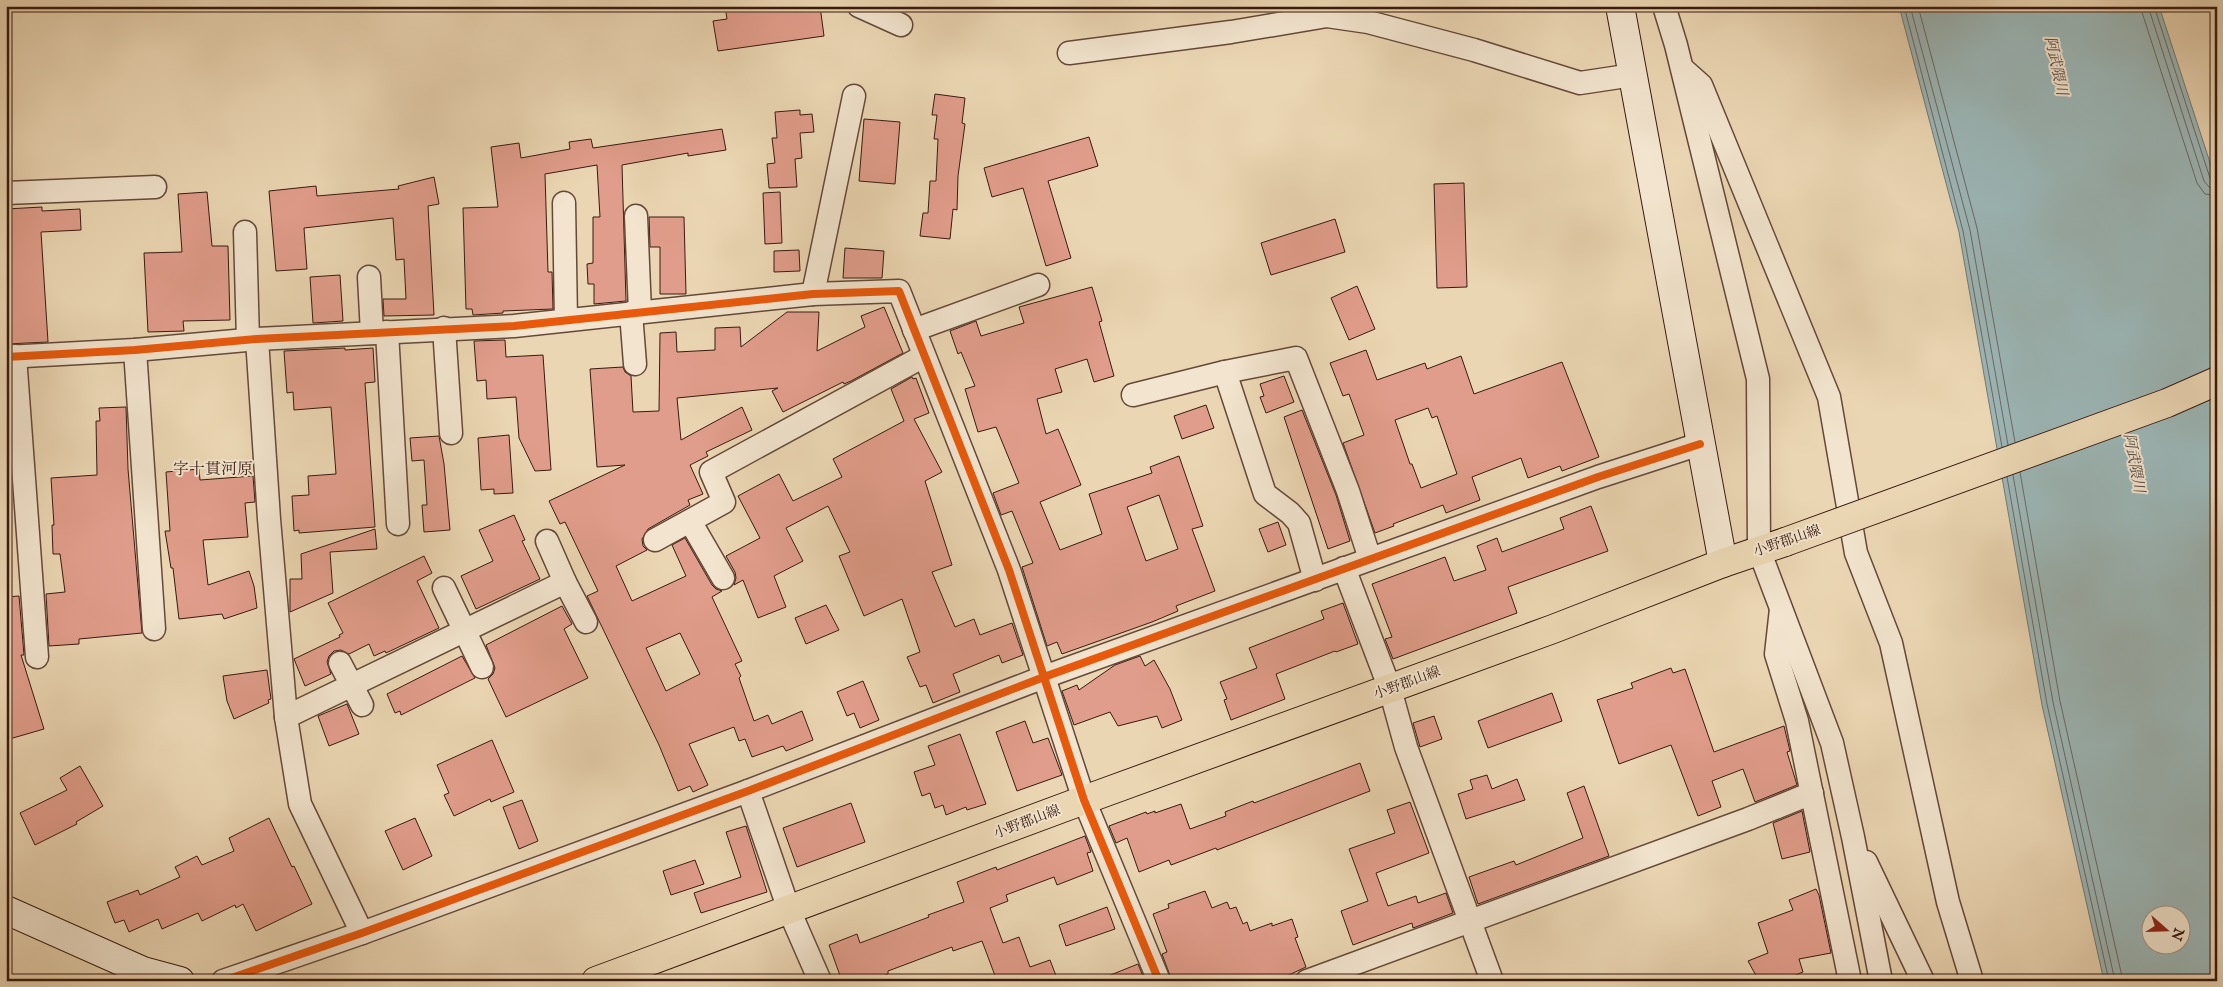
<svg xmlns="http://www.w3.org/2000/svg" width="2223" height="987" font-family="'IM FELL English','Noto Serif JP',serif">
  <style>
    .water { fill: #9cb7b7; stroke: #747874; fill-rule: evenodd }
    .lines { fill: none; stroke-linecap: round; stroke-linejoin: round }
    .shore { stroke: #6a6863; stroke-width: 1 }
    .building { fill: #e19d8b; stroke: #381a0f; fill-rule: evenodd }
    .street-casing { stroke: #654938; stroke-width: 25 }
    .secondary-casing { stroke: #381a0f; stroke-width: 30 }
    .primary-casing { stroke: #381a0f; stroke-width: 30 }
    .street { stroke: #f2e4ce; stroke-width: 22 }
    .secondary { stroke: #f2e4ce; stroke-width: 28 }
    .primary { stroke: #ebd6b3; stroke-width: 28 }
    .primary-bridge-casing { stroke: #381a0f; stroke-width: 30; stroke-linecap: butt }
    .primary-bridge { stroke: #ebd6b3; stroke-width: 28 }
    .cycleway-casing { stroke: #f2e4ce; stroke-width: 11 }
    .cycleway { stroke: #e8590c; stroke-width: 8 }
    .labels { text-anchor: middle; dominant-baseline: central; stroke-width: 4; stroke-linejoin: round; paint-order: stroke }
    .street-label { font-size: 14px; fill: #381a0f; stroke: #f2e4ce }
    .water-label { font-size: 15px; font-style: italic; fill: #564941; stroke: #f2e4ce }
    .quarter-label { font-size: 16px; fill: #381a0f; stroke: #f2e4ce }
  </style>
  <rect width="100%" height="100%" fill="#ebd6b3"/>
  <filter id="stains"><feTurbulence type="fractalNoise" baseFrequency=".004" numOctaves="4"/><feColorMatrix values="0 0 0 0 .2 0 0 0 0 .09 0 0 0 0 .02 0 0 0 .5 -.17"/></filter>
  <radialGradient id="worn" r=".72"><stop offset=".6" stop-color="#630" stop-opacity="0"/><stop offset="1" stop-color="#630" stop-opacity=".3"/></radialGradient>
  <path class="water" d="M1899 6H2159L2217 184V981H2104L2042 705 1959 232ZM2150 914H2180V944H2150Z"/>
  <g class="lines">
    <g class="shore">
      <path d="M1904 6 1963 231 2002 447"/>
      <path d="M1910 6 1970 230 2008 445"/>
      <path d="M1918 6 1977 228 2015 442"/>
      <path d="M2140 6 2197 183 2205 194 2217 196"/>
      <path d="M2148 6 2204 181 2209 187 2217 189"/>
      <path d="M2154 6 2210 178 2217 182"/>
      <path d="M2020 472 2060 701 2123 981"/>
      <path d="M2013 475 2053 702 2115 981"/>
      <path d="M2007 477 2047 704 2109 981"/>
    </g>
  </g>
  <g class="building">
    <path d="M725 6H791V10L820 6 824 36 718 51 713 21 727 19Z"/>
    <path d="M935 94 965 98 962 123 965 124 958 176 957 210 953 209 950 239 920 236 923 213H928L930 181H936L938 139H934L937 115H932Z"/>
    <path d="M800 110V115L812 114 814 132 800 133 802 158 795 159 797 187 769 188 767 164 775 163 772 138H777L775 112Z"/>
    <path d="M864 119 900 122 895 184 859 181Z"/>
    <path d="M722 129 726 150 688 156V153L622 165 626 301 594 304V284H588L587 264 593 263V217H600L597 165 545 174 548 272H552L553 309 503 311V313L473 315 472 309H466L463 208 498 207 491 147 519 143 521 158 570 149 569 142 591 139 593 148Z"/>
    <path d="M1089 137 1098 166 1048 181 1071 258 1046 266 1023 188 992 197 984 168Z"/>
    <path d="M434 177 439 204 428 206 434 315 384 316 383 299H406L404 259 396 260 393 218 304 228 307 269 276 271 269 191 316 186 317 196 399 189 398 186Z"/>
    <path d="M1464 183 1467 287 1437 288 1434 184Z"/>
    <path d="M207 192 212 246H228L230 320 183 321 184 331 148 332 144 253 182 252 178 194Z"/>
    <path d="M780 192 782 243 765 244 763 193Z"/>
    <path d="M42 207V211L80 209 81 230 41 232 48 342 6 344V209Z"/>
    <path d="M649 217H684L686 294H660V247H650Z"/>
    <path d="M1335 219 1345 252 1271 275 1261 243Z"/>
    <path d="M845 248 884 251 882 278H843Z"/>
    <path d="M799 250 800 271 774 272V251Z"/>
    <path d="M340 275 343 321 313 323 310 277Z"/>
    <path d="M1357 286 1375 329 1349 340 1331 298Z"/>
    <path d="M1092 287 1102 321 1099 322 1114 376 1094 382 1087 359 1055 369 1062 392 1037 399 1046 434 1058 429 1081 485 1040 502 1060 550 1102 534 1089 494 1152 473 1150 467 1179 456 1203 526 1192 529 1215 591 1176 606 1178 611 1152 622 1062 654 1057 642 1047 646 1022 567 1033 563 1012 511 1001 515 993 493 1019 483 996 427 978 432 965 389 975 386 961 352 958 354 950 331 976 321 981 336 1024 323 1019 307ZM1159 495 1178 549 1146 561 1127 507Z"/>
    <path d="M884 307 903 353 851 381 844 384 843 382 783 412 772 391 778 388 677 398 681 440 742 407 752 430 706 452 708 456 690 465 703 494 688 500 690 505 648 529 642 539 643 546 647 550 616 566 632 601 686 576 672 545 685 538 712 585 716 589 722 591 712 597 742 661 735 664 741 676 739 678 754 721 768 715 772 724 802 711 813 740 786 751 783 746 752 757 745 739 739 741 734 727 689 744 708 785 693 792 690 786 678 791 659 745 587 596 598 591 565 522 560 524 549 501 625 465 597 467 590 369 623 367 625 372 631 376 633 412 659 411 660 333 676 332 677 352 715 350V328L740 327 741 347 787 312H819L817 351 865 327 861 316ZM680 633 700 674 666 691 646 648Z"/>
    <path d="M505 340 506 357 543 355 551 470 535 471 519 438 516 397 487 399 486 380 477 381 474 341Z"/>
    <path d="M345 348V350L373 348 375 382 365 383 375 527 299 533V530L294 531 292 496 309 495 308 476 336 474 331 407 294 410 293 392 287 393 284 351Z"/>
    <path d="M1366 350 1377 380 1425 363 1427 369 1461 356 1474 394 1562 362 1599 457 1562 471 1560 466 1528 478 1521 458 1472 477 1480 500 1446 513 1443 505 1393 524 1394 526 1375 533 1343 443 1364 435 1349 394 1343 396 1330 363ZM1428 408 1432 418 1437 416 1457 474 1421 488 1412 464H1410L1395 420Z"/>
    <path d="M1284 376 1294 402 1266 413 1260 397 1264 396 1260 384Z"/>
    <path d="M912 377 913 379 916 378 929 413 914 419 942 472 925 481 952 565 932 572 955 627 974 619 980 635 1012 623 1023 655 1002 663 999 655 953 674 960 692 933 703 926 685 920 687 907 657 920 652 902 599 864 616 839 556 850 552 828 506 786 528 803 561 774 576 786 607 758 618 743 580 734 585 736 578 735 572 726 556 760 538 738 496 779 474 793 501 842 477 833 459 904 421 891 389Z"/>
    <path d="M1206 405 1214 428 1182 439 1174 416Z"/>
    <path d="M126 407 128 469 142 633 79 639V644L49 646 46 594 65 592 60 554H53L52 525H54L51 478 97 475 96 421H100L99 408Z"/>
    <path d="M1302 410 1336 495 1350 541 1328 549 1284 417Z"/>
    <path d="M509 435 513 493 494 494V489L481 490 478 438Z"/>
    <path d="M439 436 444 464 450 530 424 532 422 505H427L424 460 412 461 410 438Z"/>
    <path d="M199 469 200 480 253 476 255 502 245 503 248 537 203 540 208 585 249 571 254 586 257 608 224 619 222 614 179 619 173 568H171L165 531H170L166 472Z"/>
    <path d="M1591 506 1608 551 1508 587 1517 613 1393 659 1385 639 1392 637 1372 584 1445 557 1454 581 1486 570 1477 546 1497 538 1502 552 1564 529 1560 518Z"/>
    <path d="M514 515 525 540 522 541 540 579 476 609 461 576 493 561 479 530Z"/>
    <path d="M1278 522 1286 545 1268 552 1259 529Z"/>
    <path d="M375 529 377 549 330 552 333 593 290 612V579H302L301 554Z"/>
    <path d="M424 556 432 573 417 581 439 628 386 653 385 651 374 656 369 644 349 654 341 650 334 651 329 656 327 662 331 674 305 686 294 659 340 637 339 635 343 633 328 603Z"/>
    <path d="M19 596 24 655H21L44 729 6 740V597Z"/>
    <path d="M1343 603 1358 644 1336 652 1335 651 1276 674 1285 699 1231 720 1224 700 1227 699 1220 682 1257 668 1249 648 1324 619 1321 611Z"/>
    <path d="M826 605 839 630 806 644 795 618Z"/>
    <path d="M562 606 572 624 564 629 588 678 506 717 488 679 493 674 495 668 486 645Z"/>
    <path d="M462 656 475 678 401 715 400 711 395 713 387 694Z"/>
    <path d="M1140 656 1145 666 1154 660 1170 689 1182 720 1162 728 1157 716 1118 726 1110 712 1074 725 1062 691 1077 685 1079 690 1115 665Z"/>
    <path d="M1671 668 1673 673 1685 669 1714 752 1784 726 1790 751 1787 752 1797 785 1755 802 1743 769 1712 781 1721 807 1698 816 1671 745 1619 764 1597 700 1633 688 1631 683Z"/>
    <path d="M267 670 271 699 268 700 269 703 234 719 227 701 223 676Z"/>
    <path d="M863 681 879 720 860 728 854 713 847 716 837 692Z"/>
    <path d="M1552 693 1562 721 1488 748 1478 721Z"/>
    <path d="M347 704 359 734 329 746 318 716Z"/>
    <path d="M1434 716 1442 739 1420 747 1413 723Z"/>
    <path d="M1025 721 1033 743 1048 738 1062 775 1017 791 996 732Z"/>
    <path d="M960 734 986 804 967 810 966 807 946 815 943 805 935 808 930 793 922 796 914 772 935 765 928 746Z"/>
    <path d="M492 740 514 792 491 802 490 799 454 816 444 795 449 793 437 765Z"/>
    <path d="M1360 763 1370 791 1217 850 1216 848 1171 865 1169 860 1139 872 1127 838 1116 843 1109 826 1146 812 1147 814 1155 811V813L1181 804 1190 829 1226 816 1225 812 1253 801 1254 803Z"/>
    <path d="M80 766 103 806 76 822 77 824 35 845 20 813 67 790 60 778Z"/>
    <path d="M1487 775 1492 789 1517 779 1525 800 1466 819 1458 794 1473 789 1470 780Z"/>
    <path d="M1584 786 1609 856 1478 904 1469 877 1514 861 1516 865 1583 838 1567 793Z"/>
    <path d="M522 800 538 841 519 849 503 807Z"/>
    <path d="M1410 802 1429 853 1376 873 1388 906 1416 896 1418 903 1446 893 1453 913 1413 928 1412 923 1353 945 1341 911 1368 901 1349 849 1395 833 1387 810Z"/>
    <path d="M851 803 865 842 797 867 783 828Z"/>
    <path d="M1802 811 1810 852 1782 859 1773 823Z"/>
    <path d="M269 818 292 867 294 866 312 904 256 931 243 904 236 908 235 905 202 921 198 913 162 929 158 919 129 932 124 920 115 923 107 902 138 890 140 895 180 877 175 867 197 856 202 865 234 851 229 838Z"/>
    <path d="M415 818 432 856 403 870 385 831Z"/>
    <path d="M746 826 767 892 701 913 694 893 741 877 726 832Z"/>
    <path d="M1085 836 1091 852 1087 853 1093 871 1057 885 1054 877 1006 895 1008 901 990 908 1003 943 1019 937 1030 967 1050 960 1058 981H997L982 941 953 951 952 947 888 971V974L869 981H842L829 945 857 934 860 943 929 917 928 915 964 902 957 882 996 867 997 870Z"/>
    <path d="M695 860 704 884 671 895 663 871Z"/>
    <path d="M1816 889 1819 895 1831 953 1799 959 1803 972 1782 981H1759L1748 961 1768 953 1758 923 1793 910 1789 900Z"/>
    <path d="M1205 891 1212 908 1227 902 1230 909 1236 907 1243 924 1247 922 1250 931 1272 923V926L1292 919 1298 937 1295 938 1306 967 1276 981H1172L1162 954 1167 952 1153 914 1169 908 1168 904Z"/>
    <path d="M1107 907 1115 929 1066 946 1059 925Z"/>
    <path d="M1138 964 1145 981H1099L1098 980Z"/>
  </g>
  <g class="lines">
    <g class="street-casing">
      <g id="street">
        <path d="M859 6 901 25"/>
        <path d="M1664 6 1676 45 1758 379 1759 550 1832 743 1853 837 1881 981"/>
        <path d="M1069 53 1231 32 1327 16 1368 22 1474 50 1580 83 1633 75"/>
        <path d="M1683 69 1701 85 1829 397 1856 553 1891 643 1948 902 1972 981"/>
        <path d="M6 193 155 187"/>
        <path d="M564 203 566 320"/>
        <path d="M636 216 640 312"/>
        <path d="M245 232 248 340"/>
        <path d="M369 277 372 333"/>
        <path d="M813 294 854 96"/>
        <path d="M631 313 635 364"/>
        <path d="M444 328 451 433"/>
        <path d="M914 330 1038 285"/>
        <path d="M387 332 398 524"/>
        <path d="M257 339 269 519 286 717 300 804 362 933"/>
        <path d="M135 350 154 629"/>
        <path d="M15 356 37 657"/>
        <path d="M6 357 135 350 257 339 514 326 813 294 899 291 1009 570 1084 800 1159 981"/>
        <path d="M1225 372 1265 494 1290 513 1299 523 1315 580"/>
        <path d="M1133 395 1225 372 1296 358 1348 491 1370 559"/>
        <path d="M690 521 723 578"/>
        <path d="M655 540 724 502 711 472 924 356"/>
        <path d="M547 541 565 582 586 622"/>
        <path d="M1344 568 1390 689 1406 747 1492 981"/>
        <path d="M444 588 482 667"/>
        <path d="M1781 609 1776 654 1797 721 1850 981"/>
        <path d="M340 663 362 705"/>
        <path d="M286 717 565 582"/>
        <path d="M748 791 789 910 820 981"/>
        <path d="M1866 862 1923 981"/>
        <path d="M223 981 362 933 748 791 1044 677 1598 477 1700 444"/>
        <path d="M1307 981 1748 819 1812 793"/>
      </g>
    </g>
    <g class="secondary-casing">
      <g id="secondary">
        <path d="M1620 6 1723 563"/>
        <path d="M6 910 143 971 180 981"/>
      </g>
    </g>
    <g class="primary-casing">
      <path id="primary" d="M596 981 1084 800 1553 629 1723 563 1785 542"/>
    </g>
    <use href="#street" class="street"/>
    <use href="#secondary" class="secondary"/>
    <use href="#primary" class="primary"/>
    <g class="primary-bridge-casing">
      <path id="primary-bridge" d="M1785 542 2167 403 2217 381"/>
    </g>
    <use href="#primary-bridge" class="primary-bridge"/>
    <g class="cycleway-casing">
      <g id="cycleway">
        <path d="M6 357 135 350 257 339 514 326 813 294 899 291 1009 570 1084 800 1159 981"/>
        <path d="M223 981 362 933 748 791 1044 677 1598 477 1700 444"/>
      </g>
    </g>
    <use href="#cycleway" class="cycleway"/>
  </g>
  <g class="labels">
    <g class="street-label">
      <text transform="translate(1787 541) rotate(-19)">小野郡山線</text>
      <text transform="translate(1407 683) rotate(-20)">小野郡山線</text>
      <text transform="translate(1027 822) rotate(-21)">小野郡山線</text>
    </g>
    <g class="water-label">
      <text transform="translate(2056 66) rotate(78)">阿武隈川</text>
      <text transform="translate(2134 463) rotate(80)">阿武隈川</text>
    </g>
    <g class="quarter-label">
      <text x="213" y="470">字十貫河原</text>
    </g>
  </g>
  <rect width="2223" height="987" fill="none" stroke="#ebd6b3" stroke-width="25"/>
  <rect x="8" y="8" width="2208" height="972" fill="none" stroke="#381a0f" stroke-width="2.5"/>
  <rect x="12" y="12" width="2198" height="962" fill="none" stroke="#381a0f"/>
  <g transform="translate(2166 930) rotate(110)"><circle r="24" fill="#f2e4ce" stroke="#a89382"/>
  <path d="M0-4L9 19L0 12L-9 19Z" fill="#8f2418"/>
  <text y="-8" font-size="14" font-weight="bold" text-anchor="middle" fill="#381a0f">N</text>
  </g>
  <rect width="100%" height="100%" filter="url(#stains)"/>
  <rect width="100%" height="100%" fill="url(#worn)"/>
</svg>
